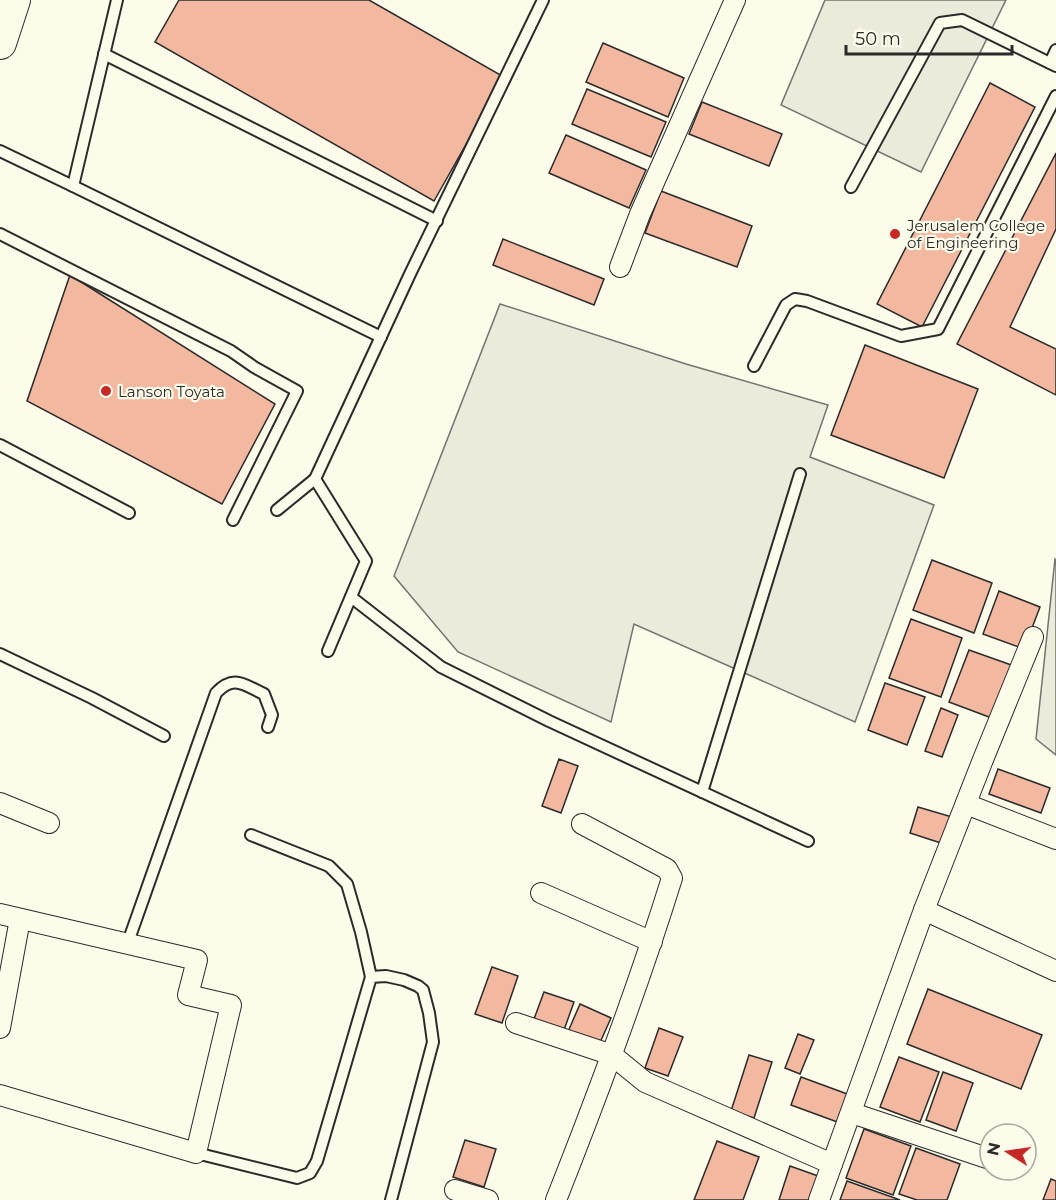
<svg xmlns="http://www.w3.org/2000/svg" width="1056" height="1200" font-family="Montserrat,sans-serif">
  <style>
    .green { fill: #ecebdb; stroke: #74746e; stroke-width: 1.5 }
    .parking { fill: #eceadb; stroke: #74746e; stroke-width: 1.5 }
    .building { fill: #f2b8a0; stroke: #2b2b2b; stroke-width: 1.5 }
    .lines { fill: none; stroke-linecap: round; stroke-linejoin: round }
    .lane-casing { stroke: #2b2b2b; stroke-width: 14 }
    .street-casing { stroke: #2b2b2b; stroke-width: 22 }
    .primary-casing { stroke: #2b2b2b; stroke-width: 34 }
    .lane { stroke: #fdfbea; stroke-width: 10 }
    .street { stroke: #fdfbea; stroke-width: 20 }
    .primary { stroke: #fdfbea; stroke-width: 32 }
    .poi-dot { fill: #c62828; stroke: #fdfbea; stroke-width: 2 }
    .labels { text-anchor: middle; dominant-baseline: central; stroke-width: 4.5; stroke-linejoin: round; paint-order: stroke }
    .poi-label { font-size: 15px; fill: #2b2b2b; stroke: #fdfbea; text-anchor: start }
  </style>
  <rect width="100%" height="100%" fill="#fdfbea"/>
  <g class="green">
    <path d="M500 304 686 364 828 405 810 457 934 505 855 722 634 624 611 722 458 652 394 576Z"/>
    <path d="M1055 559 1056 560V755L1036 739Z"/>
  </g>
  <path class="parking" d="M825 0H1006L921 172 781 105Z"/>
  <g class="building">
    <path d="M179 0H369L504 77 434 201 155 42Z"/>
    <path d="M603 43 684 78 668 117 586 82Z"/>
    <path d="M990 83 1035 107 922 327 877 304Z"/>
    <path d="M587 89 666 122 651 157 572 124Z"/>
    <path d="M702 102 782 134 769 166 689 134Z"/>
    <path d="M566 135 646 170 629 208 549 173Z"/>
    <path d="M1056 153V229L1010 327 1056 349V395L957 344Z"/>
    <path d="M661 191 752 226 737 267 645 233Z"/>
    <path d="M503 239 604 279 594 305 493 265Z"/>
    <path d="M70 275 275 404 222 504 27 401Z"/>
    <path d="M865 345 978 389 944 478 831 435Z"/>
    <path d="M932 560 992 583 974 633 913 610Z"/>
    <path d="M999 591 1040 607 1024 649 983 634Z"/>
    <path d="M911 619 962 638 941 697 889 678Z"/>
    <path d="M969 650 1017 667 997 720 949 702Z"/>
    <path d="M885 683 925 697 907 745 868 730Z"/>
    <path d="M941 708 958 715 942 757 925 751Z"/>
    <path d="M559 759 578 766 561 813 542 806Z"/>
    <path d="M998 769 1050 788 1041 813 989 794Z"/>
    <path d="M918 807 952 817 944 844 910 833Z"/>
    <path d="M492 967 518 976 502 1023 475 1014Z"/>
    <path d="M928 989 1042 1035 1021 1089 907 1044Z"/>
    <path d="M544 992 574 1002 564 1030 534 1019Z"/>
    <path d="M580 1004 611 1018 598 1047 567 1034Z"/>
    <path d="M659 1028 683 1037 668 1076 645 1068Z"/>
    <path d="M798 1034 814 1040 800 1074 785 1068Z"/>
    <path d="M749 1055 772 1062 754 1118 731 1111Z"/>
    <path d="M899 1057 939 1072 920 1122 880 1107Z"/>
    <path d="M943 1072 973 1083 956 1131 926 1120Z"/>
    <path d="M801 1077 850 1095 840 1123 791 1105Z"/>
    <path d="M864 1129 911 1146 893 1195 846 1178Z"/>
    <path d="M465 1140 496 1149 484 1187 453 1177Z"/>
    <path d="M717 1141 759 1157 743 1200H694Z"/>
    <path d="M916 1148 960 1164 947 1200H917L899 1194Z"/>
    <path d="M790 1166 821 1177 813 1200H779Z"/>
    <path d="M1051 1179 1056 1181V1200H1043Z"/>
    <path d="M847 1181 900 1200H840Z"/>
  </g>
  <g class="lines">
    <g class="lane-casing">
      <g id="lane">
        <path d="M117 0 73 186 381 337"/>
        <path d="M104 54 437 221"/>
        <path d="M1050 63 1056 50"/>
        <path d="M0 151 73 186"/>
        <path d="M851 187 940 23 962 20 1056 66"/>
        <path d="M0 234 231 351 254 367 297 391 233 520"/>
        <path d="M754 366 786 305 795 299 807 301 901 336 938 329 1056 96"/>
        <path d="M0 445 129 513"/>
        <path d="M315 479 410 274 543 0"/>
        <path d="M277 510 315 479 366 561 328 651"/>
        <path d="M351 597 441 667 549 721 808 841"/>
        <path d="M0 654 92 698 164 736"/>
        <path d="M702 792 800 474"/>
        <path d="M251 835 329 866 347 884 361 932 371 977"/>
        <path d="M127 945 216 693C234 674 244 685 264 694L272 715 268 727"/>
        <path d="M196 1153 297 1178 310 1173 317 1161 371 977 386 976 404 980 418 986 423 990 429 1013 433 1042 391 1200"/>
      </g>
    </g>
    <g class="street-casing">
      <g id="street">
        <path d="M620 267 640 214 735 0"/>
        <path d="M0 803 49 823"/>
        <path d="M966 804 1056 839"/>
        <path d="M541 893 652 942"/>
        <path d="M924 910 982 762 1033 637"/>
        <path d="M0 914 197 960 188 995 231 1005 196 1153 0 1095"/>
        <path d="M516 1023 612 1055 645 1082 832 1164"/>
        <path d="M0 1028 20 919"/>
        <path d="M852 1113 990 1159"/>
        <path d="M455 1190 488 1200"/>
        <path d="M556 1200C598 1094 638 987 672 878L667 869 582 824"/>
        <path d="M819 1200 924 910 1056 971"/>
      </g>
    </g>
    <g class="primary-casing">
      <path id="primary" d="M0 43 14 0"/>
    </g>
    <use href="#lane" class="lane"/>
    <use href="#street" class="street"/>
    <use href="#primary" class="primary"/>
  </g>
  <g class="poi-dot">
    <circle cx="895" cy="234" r="6"/>
    <circle cx="106" cy="391" r="6"/>
  </g>
  <g class="labels">
    <g class="poi-label">
      <text x="907" y="225">Jerusalem College<tspan x="907" dy="17">of Engineering</tspan></text>
      <text x="118" y="391">Lanson Toyata</text>
    </g>
  </g>
  <g transform="translate(1008 1152) rotate(282)"><circle r="28" fill="#fdfbea" stroke="#a9a89e" stroke-width="1.5"/>
  <path d="M0-4.5L10 22L0 15L-10 22Z" fill="#c62828"/>
  <text y="-9" font-size="16" font-weight="bold" text-anchor="middle" fill="#2b2b2b">N</text>
  </g>
  <path d="M846 45v9h166v-9" fill="none" stroke="#2b2b2b" stroke-width="3"/>
  <text x="855" y="45" font-size="18" fill="#2b2b2b" stroke="#fdfbea" stroke-width="4.5" paint-order="stroke">50 m</text>
</svg>
